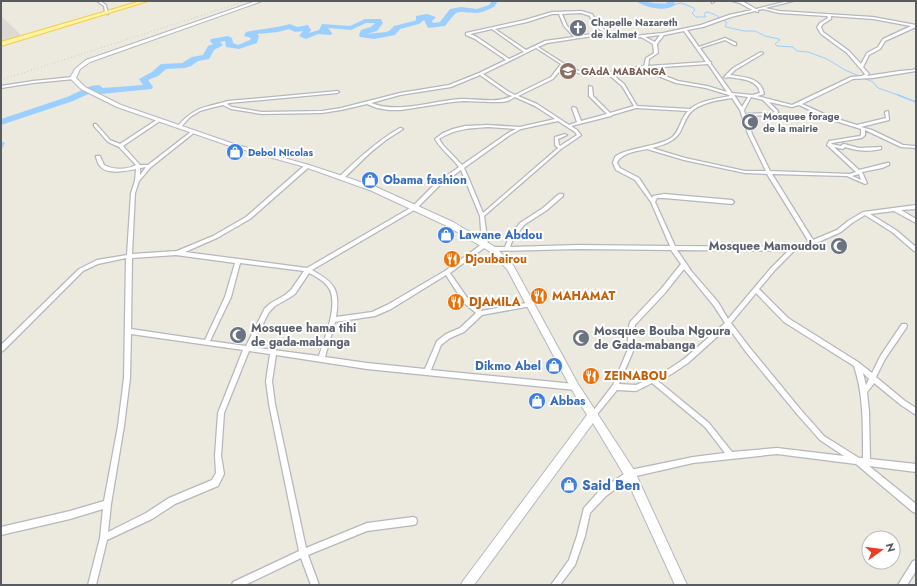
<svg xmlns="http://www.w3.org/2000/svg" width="917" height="586" font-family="Jost,sans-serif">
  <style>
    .industrial { fill: #dcdad3 }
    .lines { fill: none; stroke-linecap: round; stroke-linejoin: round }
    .stream-far1 { stroke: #9bcfff; stroke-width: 1 }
    .stream { stroke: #9bcfff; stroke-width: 1.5 }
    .river { fill: #9bcfff; fill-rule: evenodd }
    .street-casing { stroke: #b5b7bc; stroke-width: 2.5 }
    .secondary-casing { stroke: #b5b8be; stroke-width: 2 }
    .primary-casing { stroke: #f4cd4f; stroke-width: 2 }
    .street { fill: #fff; fill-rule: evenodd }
    .secondary { fill: #fff; fill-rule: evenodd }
    .primary { fill: #fff4a0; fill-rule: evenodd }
    .rail { stroke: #b1b2b2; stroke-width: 1; stroke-dasharray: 0.5 3; stroke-linecap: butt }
    .labels { text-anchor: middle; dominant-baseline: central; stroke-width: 4; stroke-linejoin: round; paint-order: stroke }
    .far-worship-label { font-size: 10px; font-weight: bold; fill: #5b616d; stroke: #fff; text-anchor: start }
    .far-education-label { font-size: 10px; font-weight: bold; fill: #785e54; stroke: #fff; text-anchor: start }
    .far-shop-label { font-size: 10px; font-weight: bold; fill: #366cbe; stroke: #fff; text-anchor: start }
    .shop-label { font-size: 12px; font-weight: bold; fill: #366cbe; stroke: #fff; text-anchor: start }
    .worship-label { font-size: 12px; font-weight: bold; fill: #5b616d; stroke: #fff; text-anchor: start }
    .food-label { font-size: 12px; font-weight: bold; fill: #c56008; stroke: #fff; text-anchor: start }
    .near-shop-label { font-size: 14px; font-weight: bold; fill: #366cbe; stroke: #fff; text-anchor: start }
  </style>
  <rect width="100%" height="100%" fill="#ece9df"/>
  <path class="industrial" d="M1 16 16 30 24 39 1 46Z"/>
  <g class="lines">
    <path class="stream-far1" d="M672 5 681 3 694 8 695 10 692 13 696 17H706L704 14 706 12C714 13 721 18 727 23L725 26 726 27 744 31H755L765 36 779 39 780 40 775 44 777 46 793 47 797 51 808 52 827 59 845 70 873 82 878 88 901 96"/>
    <g class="stream">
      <path d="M898 95 916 102"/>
      <path d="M1 143H4L1 149"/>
    </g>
    <g class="river">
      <path d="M492 1H498L494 7C489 9 482 13 476 13 455 13 460 7 445 26L428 28 424 20 425 19 419 24 400 29 395 35 374 39 360 37 359 35 361 30 371 27 375 23H366L351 30 328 28 332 33 331 35 318 34 306 39 299 36 303 31 295 32 289 29 278 32 257 34 259 36 257 43 239 49 226 47 225 41 220 42 223 45 214 50 209 59 198 61 191 66 185 68 166 69 158 76 148 80 153 87 152 89 101 94 95 91 73 101 1 125V119L67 97 91 86 99 85 103 88 143 85 139 79 152 72 161 64 182 63 192 57 203 55 208 46 213 44 210 41 211 39 228 36 232 38 233 43 238 45 250 40 251 38 244 36 246 32C261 29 275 28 290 24L297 27 308 25 311 30 309 33 319 30 322 24 350 26 365 19H381L383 23 377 31 367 34 386 32 389 31 394 26 414 21 416 20V16L427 14 436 17 432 21 433 23 440 22 450 9 461 7 477 9 489 5Z"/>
      <path d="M636 1C647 1 656 5 668 3L664 1H674L675 5C666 12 645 8 636 1Z"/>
    </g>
    <g class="street-casing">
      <g id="street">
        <path d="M97 1H100L106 5 108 14 105 13 104 6Z"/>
        <path d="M712 1H714V2L712 3Z"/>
        <path d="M732 1H742L756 9 788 1H793L765 8 779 11 873 17 916 25V27L885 41 880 49 869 55 863 67 869 74 867 76 900 71 912 70 916 69V71L873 78 853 79 802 104 831 117 857 125 886 118 885 112 888 111 889 120 861 127 872 130 903 145 916 146V148L901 147 865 130V135L862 138 832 143 831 144 841 146 843 144H844L859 148 881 147V149C869 152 857 151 845 147L843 149 834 147 859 170 887 163H889V165L882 168 862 172 867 183 865 184 847 176 772 174 813 240 837 230 848 221 863 212 916 205V209L901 210 916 219V223L894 211 870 214 896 230 916 247V252L914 251 892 232 865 215 852 223 841 232 814 244 795 250 775 270 759 289 788 318 858 362 872 373 881 355 902 324H906L907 326 906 328 885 359 876 377 905 401 916 408V415L901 405 874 383 872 386 867 392 869 412 870 459 916 464V472L869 466 916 504V513L913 512 856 464 777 454 693 463 632 477 606 496 590 513 585 536 575 565 560 585H551L569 560 577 536 584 508 600 490 630 470 693 457 725 453 705 427 652 383 636 391 617 390 595 417 593 418 591 417 590 415 613 385 628 349V331L630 322 661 289 681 264 671 250 578 249 492 251 489 249 492 247H505L509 237 520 223 543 208 559 194H563V196L547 210 524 225 513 239 510 247 578 245 670 246 651 202 635 180 616 170 613 163C613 162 615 158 615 157 624 148 658 147 671 138 680 132 680 119 688 111L636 108 612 115 611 116 571 126 577 130 581 135 580 136 561 149 484 216 488 245 487 246 450 273 468 299 481 311 531 302H533L534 304 533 306H531L482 315 464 332 450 338 441 345 431 370 575 384 577 385 578 387 577 389 575 390 367 369 276 355 272 381 275 404 306 548 367 523 413 517 416 518 417 521 416 524 413 525 367 531 308 555 319 585H311L301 558 245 585H232L233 582 299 551 269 404 266 381 270 354 249 351 224 413 221 456 224 474 218 486 175 504 152 519 107 540 96 585H88L100 538 103 509 70 519 1 535V527L70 511 104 501 118 426 124 378 126 258 98 264 83 271 3 351 1 352V345L79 269 97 260 127 255 131 193 135 181 136 169C126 171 107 175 100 166 98 164 97 160 96 157V156H100L104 165C114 170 126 170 136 165L119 147 108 142 94 126V124H96L110 140 120 144 158 119H160V121L123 146 140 165H148L192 131H193L195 132 151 167 139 181 135 193 132 254 177 251 213 236 246 217 305 165H309V167L250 219 217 238 185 252 307 268 412 207 435 184 459 167C452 157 441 150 435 139L443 133 453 129 465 126 488 125 520 127 555 119 535 106 515 97 508 101 502 102H491L464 101 452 102 401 110H389L377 108 367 104 341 110 322 113 262 114 231 109 223 105 210 108 200 111 190 117 180 128H178V126C187 115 196 109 209 106 216 104 222 103 228 101L338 91 339 92 337 93 229 103 227 104 232 107 262 112 322 111 341 108 400 93 449 85 479 73 506 60 475 39 466 35V33L525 20 552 12 581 11 592 14 595 19V23L612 35 633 36 663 33 701 25 729 15 752 10 740 3ZM763 9 779 13 827 16 828 18 820 23 817 27 821 34 847 53 865 74 862 76 851 77 792 105 757 96 764 94C761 77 743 77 730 75L735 70 762 54 763 53 761 52 733 68 724 77 726 78 728 77C740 79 758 79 760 93L752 95 732 93 711 64V62H710L700 48 725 40 734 45H736V43L725 38 699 47 687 30 703 27 731 17 755 11 758 12V10ZM581 13 590 16 591 19 592 24 608 35 593 34 577 36 567 26 562 14ZM552 14H559L564 26 574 37 545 41 526 50 495 29 527 22ZM831 16 873 19 911 26 883 39 878 47 867 53 861 64 849 51 823 32 821 27 823 24 831 19ZM492 29 524 52 509 59 477 37 470 34ZM684 31 706 62 648 66 649 59 658 53 657 44 664 35ZM660 35 655 42 645 37ZM593 36 633 38 641 37 653 44 654 53 646 58 644 66C627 69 598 76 582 72 569 69 550 54 538 47L547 43ZM536 48 561 64 551 77 515 95 509 92 483 74ZM708 64 727 92 707 86 678 81 650 70 648 68ZM564 66C580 76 589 77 608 74L622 86 634 106 610 113 593 96 592 87 589 86V96L607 114 581 121 576 108 573 107 572 108 577 122 569 125 537 104 518 96 553 79ZM645 68 648 72 676 83 706 88 729 95 730 96C716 99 701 100 690 109L637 106 624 84 611 73ZM480 75 507 94 512 96C496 104 477 98 460 99 431 101 399 114 371 103L400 95 451 87ZM734 95 748 97 742 107ZM751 97 763 100 775 112 772 113 745 114 744 110ZM732 98 740 110 748 134 766 171H745L685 158 652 148C664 145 677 141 682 128 685 122 687 115 693 110 704 102 719 100 732 98ZM769 102 792 107 799 105 829 119 861 129V135L860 136 829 141 827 145 855 171 856 172 850 174 770 171 752 134 746 116 773 115 778 113V111ZM558 121 575 132 577 135 560 146 559 145 558 139 567 135 565 134 555 137V145L558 148 483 213 469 179 464 168 510 135 521 129ZM488 127 516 129 508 133 462 165 443 145 439 139C454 129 471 128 488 127ZM647 149 684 160 745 173 767 174 809 242 793 247 675 246 655 202 657 198H664L732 204 734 202 732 200 664 194 653 196 652 198 639 178 620 168 617 163C621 153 637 151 647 149ZM146 167 140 175V168ZM461 170 480 216 482 244 445 271 387 305 372 312 336 317C340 291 336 283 312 270L416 209 439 186ZM859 174 861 180 852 176ZM677 250 788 251 771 268 728 319 718 302 692 272ZM176 255 235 263 225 297 205 340 131 329 132 258ZM240 263 304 271 291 290 285 295 271 303 265 308 246 346 210 341 231 297ZM684 269 714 306 725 323 684 359 666 371 636 385 619 384 634 349 635 325 665 293ZM309 273C317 277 326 282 330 290 338 307 324 340 319 356L251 347 269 312 275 306 289 298 295 294ZM446 275 464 303 476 313 460 328 446 334 437 341 425 369 367 363 325 357 335 322 375 316 391 309ZM756 293 784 322 854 366C864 396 863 427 863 458H859L824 436 801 410 750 348 731 323ZM728 327 746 352 797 414 820 440 844 456 777 448 732 452 709 423 658 381 670 375 688 363ZM131 334 243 350 218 413 215 456 216 473 212 480 169 498 146 513 108 532 111 504 124 426 130 378ZM863 373 869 379 866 385Z"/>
        <path d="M73 77 75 78 74 79 33 83 1 88V86L33 81Z"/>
        <path d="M400 128H401L403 129 386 140 371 152 343 179H339V177C358 159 377 141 400 128Z"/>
        <path d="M916 560V571L907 585H898L913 561Z"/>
      </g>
    </g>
    <g class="secondary-casing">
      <path id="secondary" d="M256 1H262L90 62 80 69 76 78 85 87 121 105 234 144 309 165 376 187 453 222 495 247 513 265 578 384 634 470 687 585H675L626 478 593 423 474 585H461L463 581 587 415 572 390 507 269 489 251 447 226 372 191 305 167 230 146 117 107 81 89 70 78 75 69 86 60Z"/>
    </g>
    <g class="primary-casing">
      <path id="primary" d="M141 1H148L1 46V42Z"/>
    </g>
    <use href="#street" class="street"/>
    <use href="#secondary" class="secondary"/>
    <use href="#primary" class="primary"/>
    <path class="rail" d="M1 80 246 1"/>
  </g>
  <defs>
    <g id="church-disc" transform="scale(0.9)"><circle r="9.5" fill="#6b7280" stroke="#fff"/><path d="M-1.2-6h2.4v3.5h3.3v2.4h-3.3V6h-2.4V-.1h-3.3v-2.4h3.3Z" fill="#fff"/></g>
    <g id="school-disc" transform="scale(0.9)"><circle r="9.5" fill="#8d6e63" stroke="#fff"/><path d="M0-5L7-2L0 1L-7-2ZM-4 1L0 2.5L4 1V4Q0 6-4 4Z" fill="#fff"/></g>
    <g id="mosque-disc" transform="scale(0.9)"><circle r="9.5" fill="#6b7280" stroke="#fff"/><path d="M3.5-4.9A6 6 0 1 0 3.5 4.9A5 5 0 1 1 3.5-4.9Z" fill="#fff"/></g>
    <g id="shop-disc" transform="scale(0.9)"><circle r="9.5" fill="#3f7fe0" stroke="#fff"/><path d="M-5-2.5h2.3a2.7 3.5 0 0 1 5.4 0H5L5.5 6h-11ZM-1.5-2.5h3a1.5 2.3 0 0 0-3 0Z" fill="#fff"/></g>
    <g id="restaurant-disc" transform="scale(0.9)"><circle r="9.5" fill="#e8710a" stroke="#fff"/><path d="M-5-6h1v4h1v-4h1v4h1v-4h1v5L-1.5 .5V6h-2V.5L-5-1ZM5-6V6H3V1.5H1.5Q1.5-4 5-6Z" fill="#fff"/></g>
  </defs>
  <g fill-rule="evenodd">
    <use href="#church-disc" x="578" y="28"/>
    <use href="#school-disc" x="568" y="71"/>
    <use href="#mosque-disc" x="750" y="122"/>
    <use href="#shop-disc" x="235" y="152"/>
    <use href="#shop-disc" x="370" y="180"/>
    <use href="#shop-disc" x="446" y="235"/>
    <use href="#mosque-disc" x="839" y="246"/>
    <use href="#restaurant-disc" x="452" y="259"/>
    <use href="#restaurant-disc" x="539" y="296"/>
    <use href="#restaurant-disc" x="456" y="302"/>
    <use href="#mosque-disc" x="238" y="335"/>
    <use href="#mosque-disc" x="581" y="338"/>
    <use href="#shop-disc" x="554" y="366"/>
    <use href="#restaurant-disc" x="591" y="376"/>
    <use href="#shop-disc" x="537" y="401"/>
    <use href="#shop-disc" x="569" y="485"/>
  </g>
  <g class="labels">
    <g class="far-worship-label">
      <text x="591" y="22">Chapelle Nazareth<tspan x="591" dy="12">de kalmet</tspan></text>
      <text x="763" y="116">Mosquee forage<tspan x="763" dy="12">de la mairie</tspan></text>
    </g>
    <g class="far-education-label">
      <text x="581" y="71">GAdA MABANGA</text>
    </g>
    <g class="far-shop-label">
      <text x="248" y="152">Debol Nicolas</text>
    </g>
    <g class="shop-label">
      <text x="383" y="180">Obama fashion</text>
      <text x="459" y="235">Lawane Abdou</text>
      <text x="541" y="366" text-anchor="end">Dikmo Abel</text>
      <text x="550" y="401">Abbas</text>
    </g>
    <g class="worship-label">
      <text x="826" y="246" text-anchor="end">Mosquee Mamoudou</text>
      <text x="251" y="328">Mosquee hama tihi<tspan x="251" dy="14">de gada-mabanga</tspan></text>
      <text x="594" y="331">Mosquee Bouba Ngoura<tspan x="594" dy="14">de Gada-mabanga</tspan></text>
    </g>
    <g class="food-label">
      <text x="465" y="259">Djoubairou</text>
      <text x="552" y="296">MAHAMAT</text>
      <text x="469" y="302">DJAMILA</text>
      <text x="604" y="376">ZEINABOU</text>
    </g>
    <g class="near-shop-label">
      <text x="582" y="485">Said Ben</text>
    </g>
  </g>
  <rect width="917" height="586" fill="none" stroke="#585b60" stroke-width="4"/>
  <g transform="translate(881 550) rotate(76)"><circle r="19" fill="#ffffff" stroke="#bcbdbf"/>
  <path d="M0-3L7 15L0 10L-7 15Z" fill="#ec3c24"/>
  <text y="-6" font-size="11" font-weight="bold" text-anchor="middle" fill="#585b60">N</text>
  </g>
</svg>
